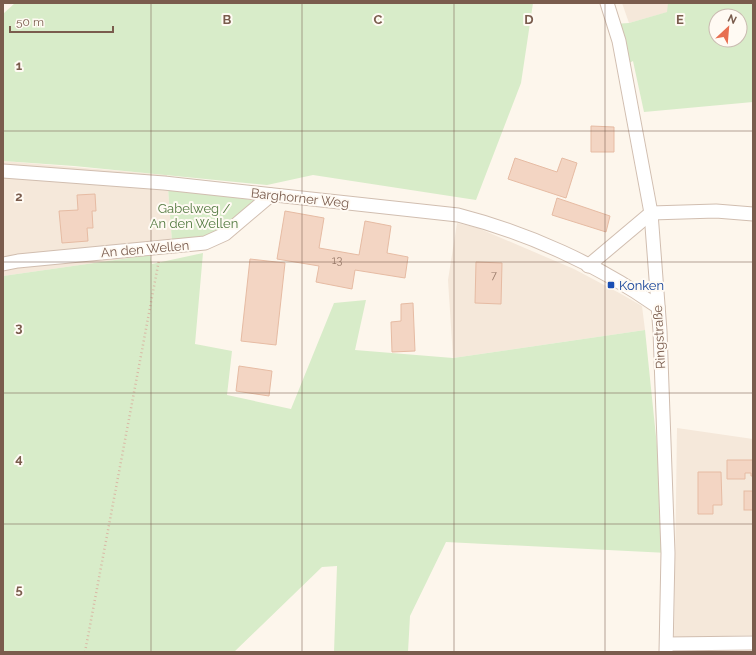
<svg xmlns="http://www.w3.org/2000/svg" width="756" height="655" font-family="Raleway,sans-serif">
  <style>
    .residential { fill: #f5e8da }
    .green { fill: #d8ecc9; fill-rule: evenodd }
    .building { fill: #f3d5c3; stroke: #e6bba3 }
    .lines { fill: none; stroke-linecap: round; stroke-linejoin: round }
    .minor-casing { stroke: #d1beb0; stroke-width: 15 }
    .path { stroke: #d9b8a5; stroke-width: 2.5; stroke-dasharray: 1 3; stroke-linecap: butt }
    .minor { stroke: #fff; stroke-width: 13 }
    .grid { fill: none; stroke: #7a5c4d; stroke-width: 1; stroke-opacity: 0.55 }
    .transit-dot { fill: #1a4fb4; stroke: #fffaf3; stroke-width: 1.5 }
    .labels { text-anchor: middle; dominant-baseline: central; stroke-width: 4; stroke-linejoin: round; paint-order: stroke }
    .number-label { font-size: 11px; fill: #987a6a }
    .street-label { font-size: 13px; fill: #7a5c4d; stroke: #fffaf3 }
    .park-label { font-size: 13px; fill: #537a41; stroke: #fffaf3 }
    .transit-label { font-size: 13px; fill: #164399; stroke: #fffaf3; text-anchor: start }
    .grid-label { font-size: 13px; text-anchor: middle; font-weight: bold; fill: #7a5c4d; stroke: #fffaf3; stroke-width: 4; stroke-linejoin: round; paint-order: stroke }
  </style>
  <rect width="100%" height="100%" fill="#fdf6ec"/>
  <g class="residential">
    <path d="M622 3H668V12L629 23Z"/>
    <path d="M3 161 167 175 172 242 150 255 3 276Z"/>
    <path d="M457 223 478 228 574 269 623 295 642 306 645 330 453 358 448 280Z"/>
    <path d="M677 428 753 439V635L674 638Z"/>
  </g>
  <g class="green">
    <path d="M15 3H533L521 83 476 200 313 175 267 185 74 166 3 161V14Z"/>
    <path d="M668 3H753V102L644 112 633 61 623 66 614 24 629 23 667 12ZM716 16H740V40H716Z"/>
    <path d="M168 188 260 201 227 230 206 238 172 242Z"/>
    <path d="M203 253 195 344 232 351 227 395 291 409 334 303 366 300 355 350 453 358 645 330 668 553 446 542 410 616 408 652H334L337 566 322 567 234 652H3V276L150 255 152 264Z"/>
  </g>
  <g class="building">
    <path d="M591 126 614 127V152H591Z"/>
    <path d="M515 158 557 172 562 158 577 163 566 198 508 179Z"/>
    <path d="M95 194 96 211H92L93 228H87L88 241 62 243 59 211 78 210 77 195Z"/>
    <path d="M557 198 610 216 606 232 552 215Z"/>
    <path d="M285 211 324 218 319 248 359 255 365 221 391 226 387 253 408 257 405 278 355 270 352 289 316 282 319 266 277 259Z"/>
    <path d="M250 259 285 263 276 345 241 341Z"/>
    <path d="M476 262 502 263 501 304 475 303Z"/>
    <path d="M413 303 415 351 392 352 391 322 401 321V304Z"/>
    <path d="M239 366 272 371 269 396 236 391Z"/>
    <path d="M727 460H753V476H751V473H745V479H727Z"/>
    <path d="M698 472H721L722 505H713V514H698Z"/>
    <rect x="744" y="491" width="9" height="19"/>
  </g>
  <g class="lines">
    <g class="minor-casing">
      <g id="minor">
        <path d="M607 3 619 41 651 213 660 331 668 553 666 652"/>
        <path d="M3 171 164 183 458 215C528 233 599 265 658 307"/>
        <path d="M651 213 716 211 753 214"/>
        <path d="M3 264 18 261 205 243 225 234 271 195"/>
        <path d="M588 266 651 213"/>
        <path d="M667 644 753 643"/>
      </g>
    </g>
    <path class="path" d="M85 652 159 260"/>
    <use href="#minor" class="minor"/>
  </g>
  <path class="grid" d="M151 3V652M302 3V652M454 3V652M605 3V652M3 131H753M3 262H753M3 393H753M3 524H753"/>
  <rect class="transit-dot" x="607" y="281" width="8" height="8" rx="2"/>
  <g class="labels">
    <g class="number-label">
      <text x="337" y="260">13</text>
      <text x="494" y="275">7</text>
    </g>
    <g class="street-label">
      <text transform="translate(300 198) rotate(6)">Barghorner Weg</text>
      <text transform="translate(145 249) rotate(-5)">An den Wellen</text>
      <text transform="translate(659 337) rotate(-93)">Ringstraße</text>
    </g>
    <g class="park-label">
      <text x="194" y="208">Gabelweg /<tspan x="194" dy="15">An den Wellen</tspan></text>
    </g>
    <g class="transit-label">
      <text x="619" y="285">Konken</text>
    </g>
  </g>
  <g class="grid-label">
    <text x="227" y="24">B</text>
    <text x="378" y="24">C</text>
    <text x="529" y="24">D</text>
    <text x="680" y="24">E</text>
    <text x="19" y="70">1</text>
    <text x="19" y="201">2</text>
    <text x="19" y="332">3</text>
    <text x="19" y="463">4</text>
    <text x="19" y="594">5</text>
  </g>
  <rect width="756" height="655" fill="none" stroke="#7a5c4d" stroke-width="8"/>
  <g transform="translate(728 28) rotate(26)"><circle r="19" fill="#fffaf3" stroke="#cabbb1"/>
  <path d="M0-3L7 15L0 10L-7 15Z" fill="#e76f51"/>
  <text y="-6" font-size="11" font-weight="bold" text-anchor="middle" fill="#7a5c4d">N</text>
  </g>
  <path d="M10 26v6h103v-6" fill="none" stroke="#7a5c4d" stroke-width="2"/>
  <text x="16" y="26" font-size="12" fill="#7a5c4d" stroke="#fffaf3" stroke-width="3" paint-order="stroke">50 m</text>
</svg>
